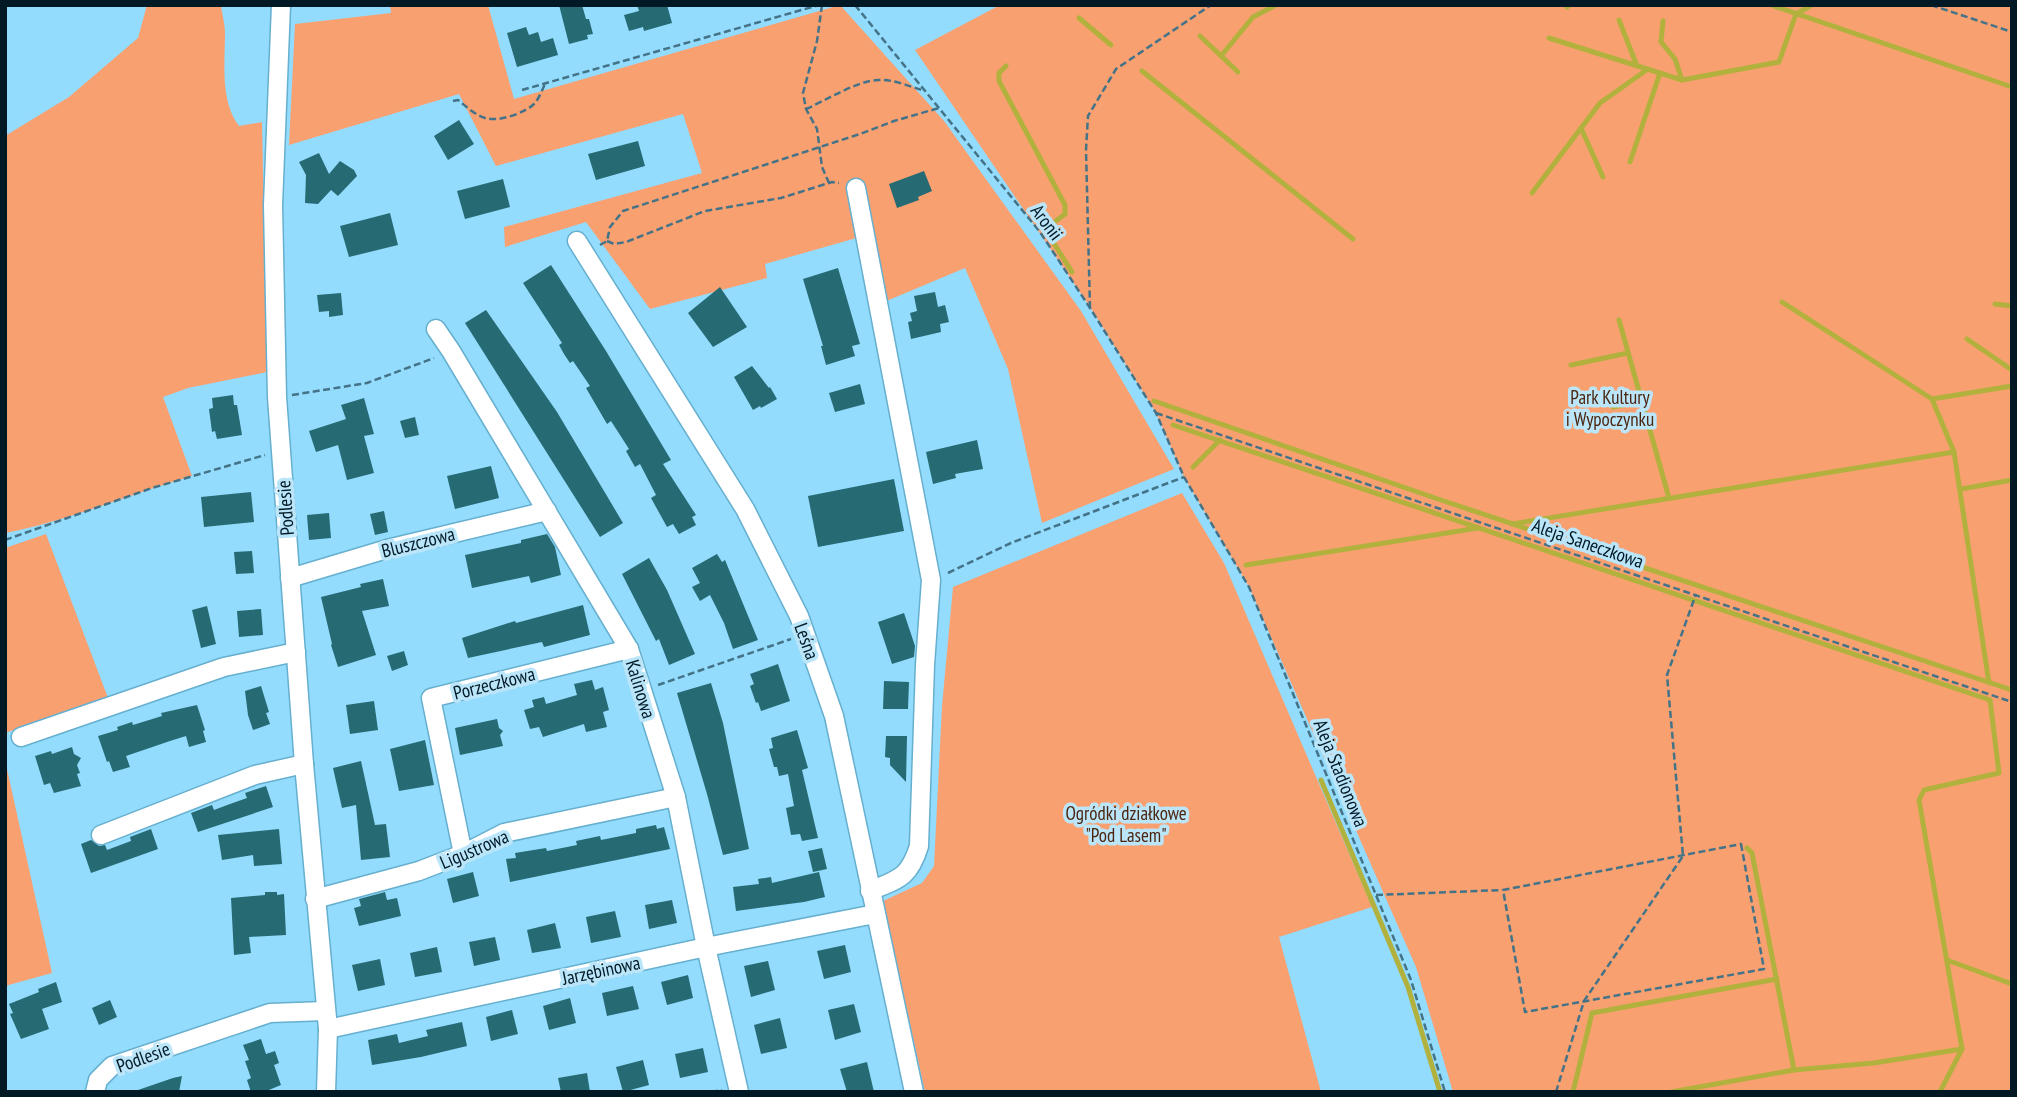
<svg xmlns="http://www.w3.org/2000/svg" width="2017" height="1097" font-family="'PT Sans Narrow',sans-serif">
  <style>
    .green { fill: #f9a071 }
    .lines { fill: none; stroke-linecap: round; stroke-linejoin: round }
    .stream { stroke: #b3b13d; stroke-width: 5 }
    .building { fill: #266a74 }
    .minor-casing { stroke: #66afce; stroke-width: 21 }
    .path { stroke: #447388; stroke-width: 2.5; stroke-dasharray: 7 3.5; stroke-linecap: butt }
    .minor { stroke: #fff; stroke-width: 18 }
    .labels { text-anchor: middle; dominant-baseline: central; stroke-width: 7; stroke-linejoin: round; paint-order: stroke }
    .street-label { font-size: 19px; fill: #001925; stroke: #bbe5f9 }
    .park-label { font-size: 19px; fill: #4b250f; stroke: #bbe5f9 }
  </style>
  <rect width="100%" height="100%" fill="#93dcfd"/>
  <g class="green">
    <path d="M147 5H221C222 14 225 24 225 33 225 63 220 101 239 126L262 122 267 372 188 388 163 397 192 476C129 494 69 521 5 533V136L69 97 138 38Z"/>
    <path d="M390 5H488L514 99 840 5 944 121 1081 311 1174 469 1042 523 1008 369 965 268 884 302 860 237 765 264 767 278 650 309 586 222 505 247 504 227 702 173 683 114 496 166 459 94 289 145 295 24 391 13Z"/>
    <path d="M1000 5H2012V1092H1453L1416 967 1249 587 1184 477 1156 413 1090 307 915 50Z"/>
    <path d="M1182 493 1224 563 1372 907 1279 937 1321 1092H925L883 901 922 883 934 866 942 706 953 587Z"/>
    <path d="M46 534 108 698 5 733V548Z"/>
    <path d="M5 760 52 973 5 986Z"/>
  </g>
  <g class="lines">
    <g class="stream">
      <path d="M1771 5 2012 87"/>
      <path d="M1567 7 1570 5"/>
      <path d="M1079 18 1111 45"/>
      <path d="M1619 20 1637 66"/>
      <path d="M1663 21 1661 42 1675 59 1682 80"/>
      <path d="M1200 36 1238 72"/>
      <path d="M1549 38 1682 80 1779 62 1796 14 1812 5"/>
      <path d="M1221 56 1253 17 1276 5"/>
      <path d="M1006 66 999 73V81L1065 205V214L1049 226 1048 234 1072 272"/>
      <path d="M1142 71 1353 239"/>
      <path d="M1581 128 1603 177"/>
      <path d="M1630 162 1660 73"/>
      <path d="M1532 193 1600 103 1648 69"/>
      <path d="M1782 302 1932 399 1954 452 1989 683"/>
      <path d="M1995 304 2012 306"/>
      <path d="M1619 320 1669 498"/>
      <path d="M1967 339 2012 370"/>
      <path d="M1571 365 1628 353"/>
      <path d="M1932 399 2012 386"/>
      <path d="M1154 401 1438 499 2012 690"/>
      <path d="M1613 407 1642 401"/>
      <path d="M1173 425 1990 700 1999 773 1924 790 1919 800 1962 1049 1874 1063 1794 1070 1671 1092"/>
      <path d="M1193 467 1220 440"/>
      <path d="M1961 489 2012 480"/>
      <path d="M1512 524 1954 452"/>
      <path d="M1246 565 1478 528"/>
      <path d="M1321 780 1408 987 1440 1092"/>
      <path d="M1747 848 1752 853 1794 1070"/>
      <path d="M1947 960 2012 984"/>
      <path d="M1573 1092 1592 1013 1777 979"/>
      <path d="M1940 1092 1962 1049"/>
    </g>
  </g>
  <g class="building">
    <path d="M559 5H582L586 19H589L593 34 587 35 588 39 569 44Z"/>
    <path d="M637 5H667L672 23 644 31 643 27 629 31 624 15 639 11Z"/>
    <path d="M526 27 529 35 538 32 541 42 553 38 558 55 517 67 507 33Z"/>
    <path d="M459 120 474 144 448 160 434 136Z"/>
    <path d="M638 141 645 166 596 180 588 154Z"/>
    <path d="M319 153 329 174 340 161 354 170 357 176 338 196 331 190 318 204 305 203 306 175 299 162Z"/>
    <path d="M924 171 932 191 918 197 919 200 897 208 889 184Z"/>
    <path d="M503 179 510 207 465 219 457 191Z"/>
    <path d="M390 213 398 245 349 257 340 226Z"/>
    <path d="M551 265 606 351 671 460 663 464 696 515 692 517 696 525 679 534 673 524 667 527 651 498 656 495 640 464 635 467 626 451 629 449 611 421 607 424 586 388 590 386 573 361 570 363 564 354 559 345 562 343 523 283Z"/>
    <path d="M838 268 860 344 852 346 855 356 826 365 821 346H823L803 279Z"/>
    <path d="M720 287 747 327 713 347 688 313Z"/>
    <path d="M935 292 938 307 945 305 949 322 940 324 941 332 911 339 908 322 912 321 910 313 917 311 914 296Z"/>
    <path d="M341 293 343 315 329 317V311L319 312 317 295Z"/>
    <path d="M486 310 557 412 623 523 600 537 465 323Z"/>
    <path d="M752 366 769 388 770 387 777 399 761 408 760 406 753 410 734 377Z"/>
    <path d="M860 384 865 404 835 412 829 393Z"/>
    <path d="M233 395 234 405H237L242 435 217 439 215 431 212 432 209 409 213 408 212 398Z"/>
    <path d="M364 398 374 434 364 436 374 473 347 480 338 445 316 452 309 431 346 419 341 405Z"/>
    <path d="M415 417 419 435 405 438 400 421Z"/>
    <path d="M977 440 983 469 955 474 956 478 933 484 926 452Z"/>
    <path d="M491 466 499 498 455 509 447 476Z"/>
    <path d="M894 479 904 531 818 547 808 496Z"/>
    <path d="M251 492 254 522 204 527 201 497Z"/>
    <path d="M384 511 388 532 375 535 370 514Z"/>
    <path d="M329 513 331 538 309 540 307 515Z"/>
    <path d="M547 534 555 547 561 575 531 583 529 576 472 588 465 555 521 543V540Z"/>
    <path d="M252 551 254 573 236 574 234 552Z"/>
    <path d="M717 554 722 562 725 560 758 640 733 649 724 623 710 595 700 601 692 587 700 583 692 568Z"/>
    <path d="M649 558 667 590 695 654 669 665 659 639 656 641 622 574Z"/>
    <path d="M383 579 389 606 362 611 376 655 338 667 331 645 332 644 321 597 361 587 360 584Z"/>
    <path d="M583 605 590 635 544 647 542 642 468 658 462 638 515 621 516 623Z"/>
    <path d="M207 606 216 644 201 648 192 610Z"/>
    <path d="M261 609 263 635 239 637 237 611Z"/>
    <path d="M904 613 915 646 914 657 892 664 878 622Z"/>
    <path d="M404 651 408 665 392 671 387 656Z"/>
    <path d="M778 664 790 701 761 711 758 702 756 703 750 686 754 684 750 674Z"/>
    <path d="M592 680 595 690 603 687 609 710 603 712 607 727 586 732 584 724 543 737 539 727 530 729 524 710 534 707 532 700 544 697 546 704 577 695 574 684Z"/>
    <path d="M884 681 909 682 908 709H883Z"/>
    <path d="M711 683 723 723 749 849 723 855 707 794 677 693Z"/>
    <path d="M261 686 269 712 266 713 270 724 253 730 248 715 245 691Z"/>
    <path d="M374 701 378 730 350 734 346 705Z"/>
    <path d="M197 705 205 730 203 731 206 742 189 747 186 736 170 741 126 756 130 767 113 772 109 761 107 762 98 736 118 730 117 727 132 722 133 725 162 716 161 713Z"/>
    <path d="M497 719 499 728 503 731 500 735 503 746 460 755 455 728Z"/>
    <path d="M797 730 808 768 802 770 818 838 802 841 800 834 791 835 786 808 794 806 788 774 779 776 777 767H774L769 749 773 748 771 738Z"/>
    <path d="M886 736H907L906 782 890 765V758L885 757Z"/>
    <path d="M425 740 434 785 399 791 390 749Z"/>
    <path d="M72 747 74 754 81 758 77 765 80 773 77 774 81 786 54 793 50 783 44 785 35 756 51 751 52 754Z"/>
    <path d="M361 761 375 825 386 824 390 857 361 860 356 805 342 808 333 768Z"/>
    <path d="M266 786 273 807 198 832 191 813 212 805 214 810 230 804 247 798 245 793Z"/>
    <path d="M656 825 657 829 664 827 670 849 510 882 506 859 516 858 515 853 546 848 547 851 577 845 576 841 600 836 601 840 636 833V829Z"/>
    <path d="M151 829 158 849 91 873 81 844 91 840 99 846 105 845 107 850 131 841 130 837Z"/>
    <path d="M279 829 282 864 254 866 253 855 222 860 218 835Z"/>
    <path d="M822 848 827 869 813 872 808 851Z"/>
    <path d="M473 872 479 896 453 903 447 879Z"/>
    <path d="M819 872 825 897 804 902 736 911 733 887 759 884 758 879 771 877 772 883Z"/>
    <path d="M265 892H277V895L284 894 286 935 249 937 251 953 234 955 231 898 265 895Z"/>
    <path d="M385 892 387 900 397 898 401 916 359 926 354 908 361 906 359 899Z"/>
    <path d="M672 900 677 923 649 929 645 905Z"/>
    <path d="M615 911 621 937 591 943 586 917Z"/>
    <path d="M555 923 561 948 532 953 527 930Z"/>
    <path d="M495 937 500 960 474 966 469 942Z"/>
    <path d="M845 945 851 972 824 979 817 951Z"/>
    <path d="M437 947 442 972 415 977 410 953Z"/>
    <path d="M380 959 385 985 358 991 352 965Z"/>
    <path d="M768 961 775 990 751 997 744 966Z"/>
    <path d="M688 975 693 998 667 1005 661 982Z"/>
    <path d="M56 982 62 1002 42 1009 49 1029 21 1039 10 1014 13 1013 9 1004 39 992 38 989Z"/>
    <path d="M633 986 639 1009 607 1016 602 993Z"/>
    <path d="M570 998 576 1023 549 1030 543 1006Z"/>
    <path d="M110 1000 117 1017 99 1025 92 1008Z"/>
    <path d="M854 1004 861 1032 835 1040 828 1010Z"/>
    <path d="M512 1010 518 1034 491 1041 486 1017Z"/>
    <path d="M780 1018 787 1048 761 1054 754 1025Z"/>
    <path d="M462 1022 467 1046 421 1057 372 1065 368 1040 397 1034 399 1043 428 1036 426 1030Z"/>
    <path d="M261 1039 266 1054 275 1051 279 1063 274 1065 281 1085 264 1092H251L247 1080 251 1078 245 1061 249 1060 243 1045Z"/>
    <path d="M703 1048 708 1072 680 1078 675 1054Z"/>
    <path d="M643 1060 649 1085 623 1092 616 1067Z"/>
    <path d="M867 1062 874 1092H847L840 1069Z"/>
    <path d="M587 1073 590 1092H561L558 1078Z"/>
    <path d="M182 1076 179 1092H138V1090L173 1078Z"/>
  </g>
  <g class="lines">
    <g class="minor-casing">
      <g id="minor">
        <path d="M281 5 273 205 277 397 304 764 328 1029 326 1092"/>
        <path d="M856 188 931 580 925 665 919 846C909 878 899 879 870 891"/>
        <path d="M577 241 745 509 799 616 834 716 914 1092"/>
        <path d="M436 329 451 351 629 649 676 797 706 947 739 1092"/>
        <path d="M290 578 387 549 547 511"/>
        <path d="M21 737 224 667 296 652"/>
        <path d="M101 835 255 775 304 764"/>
        <path d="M463 854 431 698 629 649"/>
        <path d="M315 899 419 871 463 854 504 833 676 797"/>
        <path d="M328 1029 706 947 875 914"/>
        <path d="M95 1092 98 1080 112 1066 270 1013 325 1011"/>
      </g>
    </g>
    <g class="path">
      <path d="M822 5 817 41 803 93 806 109 817 129 822 167 829 183"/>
      <path d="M855 5 1040 232 1090 308 1156 413 1184 477 1249 587 1411 980 1445 1092"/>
      <path d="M1931 5 2012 32"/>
      <path d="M522 90 819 5"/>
      <path d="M453 101 458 100C468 108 479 119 492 119 504 120 526 112 534 104 539 99 542 90 545 84"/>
      <path d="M806 109C827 100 856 81 878 80 893 79 908 86 922 90"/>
      <path d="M607 241 614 244 626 242 705 211 781 198 832 182 839 183"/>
      <path d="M600 245 607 241 610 227 623 211 860 134 894 121 939 108"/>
      <path d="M1090 308 1086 150 1088 116 1116 69 1211 5"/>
      <path d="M292 395 367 383 434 358"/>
      <path d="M1156 413 2012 702"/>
      <path d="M5 540 152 488 265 455"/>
      <path d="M948 573 1011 543 1184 477"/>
      <path d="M658 685 791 639"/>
      <path d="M1741 844 1764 969 1525 1012 1503 890Z"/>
      <path d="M1376 895 1502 890"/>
      <path d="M711 1092 722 1090"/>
      <path d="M1556 1092 1584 1001 1683 856 1667 675 1696 594"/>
    </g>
    <use href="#minor" class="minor"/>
  </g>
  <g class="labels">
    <g class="street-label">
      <text transform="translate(1047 222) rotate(53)">Aronii</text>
      <text transform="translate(285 508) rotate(-94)">Podlesie</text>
      <text transform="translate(418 542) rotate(-14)">Bluszczowa</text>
      <text transform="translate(1588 543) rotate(19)">Aleja Saneczkowa</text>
      <text transform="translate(807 641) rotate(70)">Leśna</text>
      <text transform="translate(494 683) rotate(-14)">Porzeczkowa</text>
      <text transform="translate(641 689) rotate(73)">Kalinowa</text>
      <text transform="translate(1341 773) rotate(68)">Aleja Stadionowa</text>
      <text transform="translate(474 849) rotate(-23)">Ligustrowa</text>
      <text transform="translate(601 970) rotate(-12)">Jarzębinowa</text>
      <text transform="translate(143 1057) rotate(-20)">Podlesie</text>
    </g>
    <g class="park-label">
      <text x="1610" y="397">Park Kultury<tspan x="1610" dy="22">i Wypoczynku</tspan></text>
      <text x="1126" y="813">Ogródki działkowe<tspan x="1126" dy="22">"Pod Lasem"</tspan></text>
    </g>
  </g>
  <rect width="2017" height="1097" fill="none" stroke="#001925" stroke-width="14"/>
</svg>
